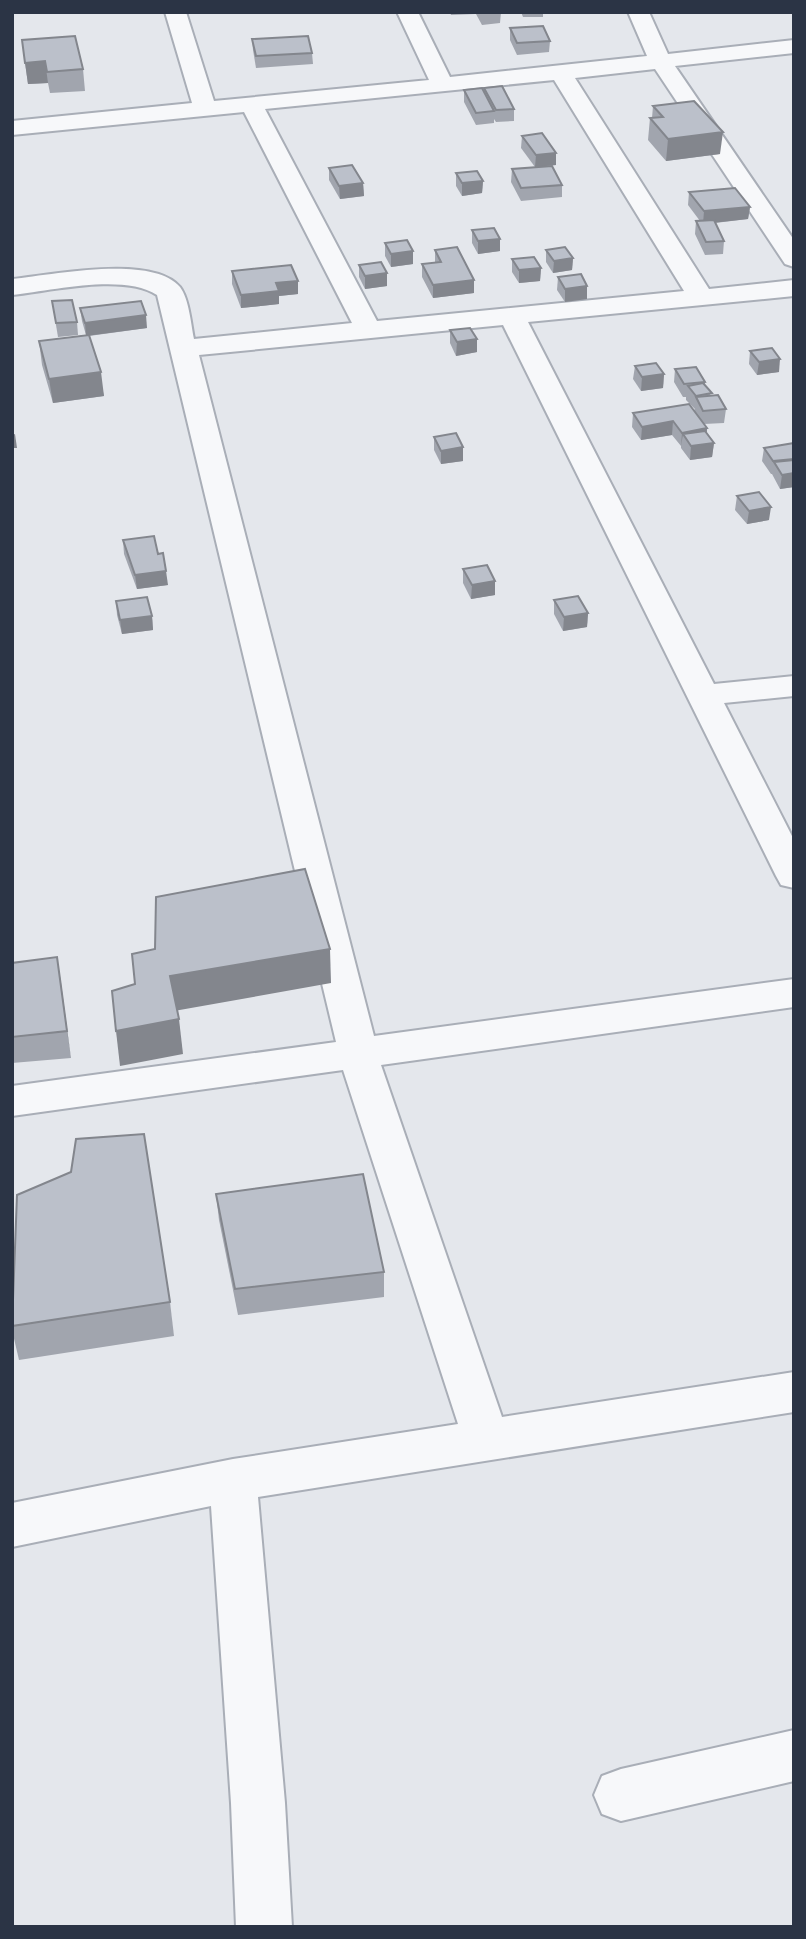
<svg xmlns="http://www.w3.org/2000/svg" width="806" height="1939" font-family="Karla,sans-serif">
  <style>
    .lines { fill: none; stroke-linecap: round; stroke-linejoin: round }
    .minor-casing { stroke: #a9aeb7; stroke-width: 4 }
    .minor { fill: #f7f8fa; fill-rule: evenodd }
    .wall { fill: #a1a5ae }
    .shaded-wall { fill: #83868d }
    .building { fill: #bbc0ca; stroke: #83868d; stroke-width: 2 }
  </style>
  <rect width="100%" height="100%" fill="#e4e7ec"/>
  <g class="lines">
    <g class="minor-casing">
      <g id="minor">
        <path d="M165 12H186L214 101 429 80 397 12H418L450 77 647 56 628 12H649L668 54 794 40V53L675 66 794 240V267L785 264 655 69 575 78 709 289 794 280V296L528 322 714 684 794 676V696L724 703 794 840V888L781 885 776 876 503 325 199 355 374 1036 794 979V1007L381 1065 502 1417 794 1372V1412L258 1497 285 1803 292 1927H236L231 1803 211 1506 12 1547V1503L233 1459 458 1424 343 1070 12 1116V1086L336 1042 157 295C123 273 51 291 12 295V279C52 275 152 254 180 287 189 299 191 324 194 339L352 323 244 112 12 135V121L192 103ZM554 80 684 291 377 321 265 109Z"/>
        <path d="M794 1730V1781L621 1821 602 1814 594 1795 602 1776 621 1769Z"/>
      </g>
    </g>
    <use href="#minor" class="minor"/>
  </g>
  <g class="wall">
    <path d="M450 12H475V14L451 15Z"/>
    <path d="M476 12H501L500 23 482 25 476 14Z"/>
    <path d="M521 12H543V17H523Z"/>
    <path d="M510 28 550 41 549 52 517 55 510 40Z"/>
    <path d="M252 39 312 53 313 64 256 68 253 50Z"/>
    <path d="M22 40 83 69 85 91 50 93 48 83 28 84Z"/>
    <path d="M484 88 514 109V121L496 122 494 119V123L476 125 464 102V90L483 91Z"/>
    <path d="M653 106 720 154 666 161 648 140 650 118H652Z"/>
    <path d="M522 136 556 165 535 167 521 148Z"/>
    <path d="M329 168 363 183 364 196 340 199 329 180Z"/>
    <path d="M512 169 562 185V197L521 201 511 182Z"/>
    <path d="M456 173 483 181 482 193 462 196 456 186Z"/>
    <path d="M689 192 750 207 748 219 715 223 724 241 723 254 705 255 695 234 696 221H700L688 205Z"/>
    <path d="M472 230 500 251 478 254 472 243Z"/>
    <path d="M385 243 413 264 391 267 385 256Z"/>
    <path d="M435 250 474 280V293L433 298 422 277V264L435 263Z"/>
    <path d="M546 250 573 258 572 270 553 273 546 262Z"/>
    <path d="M512 259 541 268 540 281 519 283 512 272Z"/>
    <path d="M359 265 387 273V286L365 289 359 277Z"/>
    <path d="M232 271 298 294 279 296V304L241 308 232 284Z"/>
    <path d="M558 277 587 299 565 302 557 290Z"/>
    <path d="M52 301 77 322 78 335 58 337Z"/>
    <path d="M80 308 147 328 89 336 104 396 53 403 42 365 39 341 86 335 82 321Z"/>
    <path d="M450 330 477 352 456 356 450 343Z"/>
    <path d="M750 351 779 372 757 375 749 364Z"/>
    <path d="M635 366 664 374 663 388 641 391 633 379Z"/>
    <path d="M675 369 705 382V385L711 396 726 409 724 423 704 424 707 428V433L714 443 712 457 690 460 681 448V446L672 435 641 440 632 427 633 413 694 410 695 409 686 400V397H683L674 382Z"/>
    <path d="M434 437 463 461 441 464 434 450Z"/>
    <path d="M794 443V487L780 489 772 474H771L762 461 764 448Z"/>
    <path d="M737 496 769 520 747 524 735 510Z"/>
    <path d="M123 540 168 585 137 589 124 554Z"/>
    <path d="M463 569 495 595 471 599 463 583Z"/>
    <path d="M554 600 588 613 587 627 563 631 554 614Z"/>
    <path d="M116 601 152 616 153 630 122 634 117 615Z"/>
    <path d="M57 957 71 1058 12 1063V963Z"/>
    <path d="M216 1194 384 1272V1297L238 1315 219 1220Z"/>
    <path d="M170 1302 174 1336 19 1360 12 1330V1309Z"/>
  </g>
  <g class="shaded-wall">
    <path d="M45 61 48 83 28 84 25 63Z"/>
    <path d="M723 132 720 154 666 161 668 139Z"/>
    <path d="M556 153V165L535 167 536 155Z"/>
    <path d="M483 181 482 193 462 196V183Z"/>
    <path d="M363 183 364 196 340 199 339 186Z"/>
    <path d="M750 207 748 219 703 224 704 211Z"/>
    <path d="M500 239V251L478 254V241Z"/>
    <path d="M413 251V264L391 267V254Z"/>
    <path d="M573 258 572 270 553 273 554 261Z"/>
    <path d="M541 268 540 281 519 283V270Z"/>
    <path d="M387 273V286L365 289V276Z"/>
    <path d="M474 280V293L433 298V285Z"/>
    <path d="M298 281V294L279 296V304L241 308V295L276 283Z"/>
    <path d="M587 286V299L565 302V289Z"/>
    <path d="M146 315 147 328 86 336 85 323Z"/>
    <path d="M477 339V352L456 356 457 342Z"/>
    <path d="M780 359 779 372 757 375 759 362Z"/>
    <path d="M101 372 104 396 53 403 49 379Z"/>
    <path d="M664 374 663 388 641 391 642 377Z"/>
    <path d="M673 421 672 435 641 440 642 427Z"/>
    <path d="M707 428 706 442 683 434 681 446 682 433Z"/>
    <path d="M15 434 17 448H12V435Z"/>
    <path d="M714 443 712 457 690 460 691 446Z"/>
    <path d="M463 447V461L441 464V451Z"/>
    <path d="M794 473V487L780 489 782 475Z"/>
    <path d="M771 507 769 520 747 524 749 511Z"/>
    <path d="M166 571 168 585 137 589 135 575Z"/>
    <path d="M495 581V595L471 599 472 585Z"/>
    <path d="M588 613 587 627 563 631 564 617Z"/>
    <path d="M152 616 153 630 122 634 120 620Z"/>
    <path d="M330 949 331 983 174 1011 170 976Z"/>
    <path d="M57 957 61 983 71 1058 67 1031Z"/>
    <path d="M179 1019 183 1054 120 1066 116 1031Z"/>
  </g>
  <g class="building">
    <path d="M543 26 550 41 517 43 510 28Z"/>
    <path d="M75 36 83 69 47 72 45 61 25 63 22 40Z"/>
    <path d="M308 36 312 53 256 56 252 39Z"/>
    <path d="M502 86 514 109 496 110 484 88Z"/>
    <path d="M482 88 494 111 476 113 464 90Z"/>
    <path d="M694 101 723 132 668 139 650 118 663 117 653 106Z"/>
    <path d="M542 133 556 153 536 155 522 136Z"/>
    <path d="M352 165 363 183 339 186 329 168Z"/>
    <path d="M552 166 562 185 521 188 512 169Z"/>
    <path d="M477 171 483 181 462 183 456 173Z"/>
    <path d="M735 188 750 207 704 211 689 192Z"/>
    <path d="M714 220 724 241 706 242 696 221Z"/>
    <path d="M494 228 500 239 478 241 472 230Z"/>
    <path d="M407 240 413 251 391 254 385 243Z"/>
    <path d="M457 247 474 280 433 285 422 264 441 262 435 250Z"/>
    <path d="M565 247 573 258 554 261 546 250Z"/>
    <path d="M534 257 541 268 519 270 512 259Z"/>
    <path d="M381 262 387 273 365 276 359 265Z"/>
    <path d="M291 265 298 281 276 283 279 291 241 295 232 271Z"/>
    <path d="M581 274 587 286 565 289 558 277Z"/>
    <path d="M72 300 77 322 56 323 52 301Z"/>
    <path d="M141 301 146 315 85 323 80 308Z"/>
    <path d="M470 328 477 339 457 342 450 330Z"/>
    <path d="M89 335 101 372 49 379 39 341Z"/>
    <path d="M772 348 780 359 759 362 750 351Z"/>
    <path d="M656 363 664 374 642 377 635 366Z"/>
    <path d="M696 367 705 382 684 384 675 369Z"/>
    <path d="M703 383 712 393 696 396 688 386Z"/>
    <path d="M718 395 726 409 703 411 696 397Z"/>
    <path d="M689 404 707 428 682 433 673 421 642 427 633 413Z"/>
    <path d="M705 431 714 443 691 446 683 434Z"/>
    <path d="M456 433 463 447 441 451 434 437Z"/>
    <path d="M794 443V459L773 461 764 448Z"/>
    <path d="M794 460V473L782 475 774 462Z"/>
    <path d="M759 492 771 507 749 511 737 496Z"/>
    <path d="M154 536 158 554 163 553 166 571 135 575 123 540Z"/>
    <path d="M487 565 495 581 472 585 463 569Z"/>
    <path d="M578 596 588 613 564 617 554 600Z"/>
    <path d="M147 597 152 616 120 620 116 601Z"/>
    <path d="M305 869 330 949 170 976 179 1019 116 1031 112 991 135 984 132 954 155 949 156 897Z"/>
    <path d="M57 957 67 1031 12 1037V963Z"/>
    <path d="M144 1134 170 1302 12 1326 17 1195 71 1172 76 1139Z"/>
    <path d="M363 1174 384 1272 235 1289 216 1194Z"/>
  </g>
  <rect width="806" height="1939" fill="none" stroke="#2b3445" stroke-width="28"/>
</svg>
